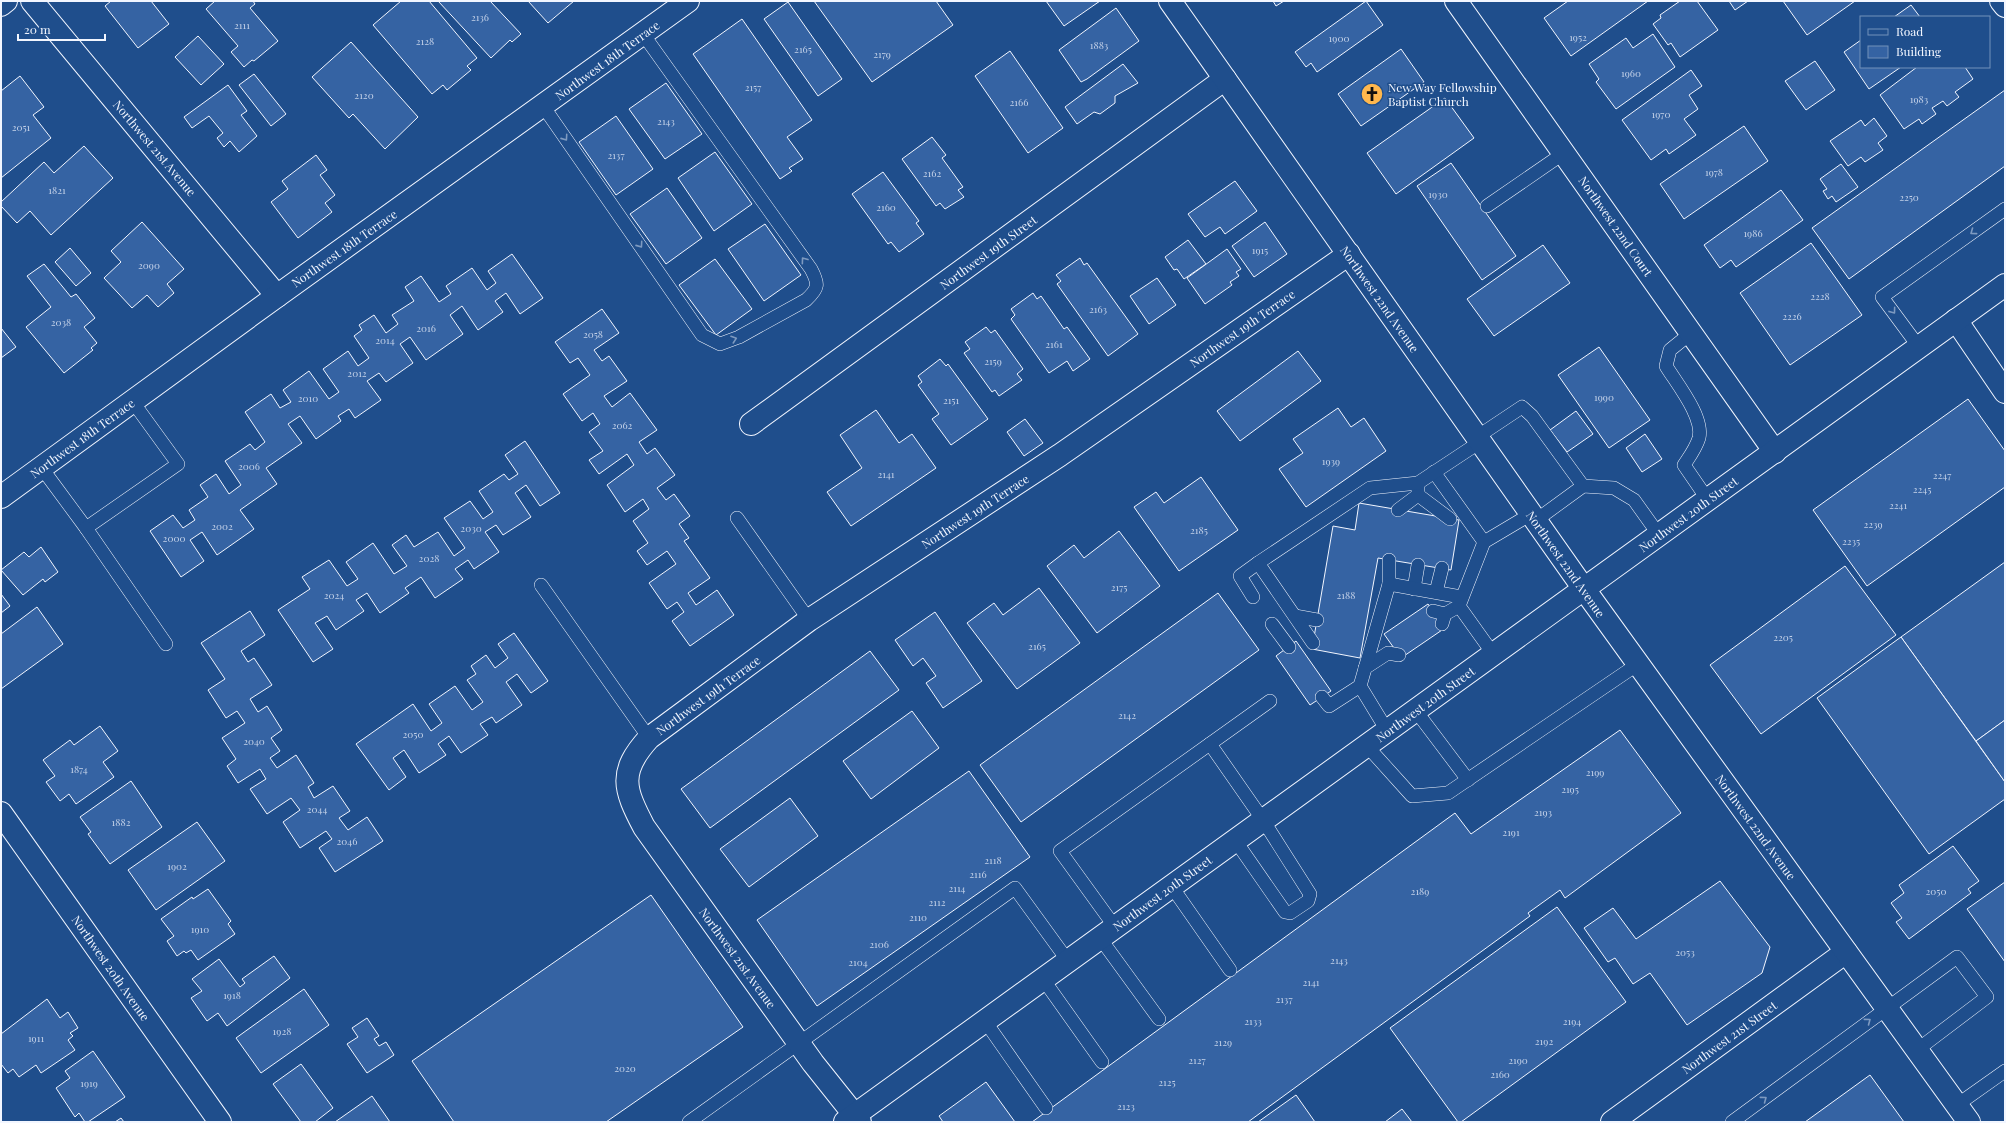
<svg xmlns="http://www.w3.org/2000/svg" width="2006" height="1123" font-family="'Playfair Display',serif">
  <style>
    .building { fill: #3563a3; stroke: #f2f6ff }
    .lines { fill: none; stroke-linecap: round; stroke-linejoin: round }
    .lane-casing { stroke: #f2f6ff; stroke-width: 14 }
    .street-casing { stroke: #f2f6ff; stroke-width: 24 }
    .secondary-casing { stroke: #f2f6ff; stroke-width: 24 }
    .lane { stroke: #1f4e8c; stroke-width: 13 }
    .street { stroke: #1f4e8c; stroke-width: 22 }
    .secondary { stroke: #1f4e8c; stroke-width: 22 }
    .oneway { stroke: #7e9ac0 }
    .labels { text-anchor: middle; dominant-baseline: central; stroke-width: 3; stroke-linejoin: round; paint-order: stroke }
    .number-label { font-size: 10px; fill: #c3d1e8 }
    .street-label { font-size: 12px; fill: #f2f6ff; stroke: #1f4e8c }
    .poi-label { font-size: 12px; fill: #f2f6ff; stroke: #1f4e8c; text-anchor: start }
  </style>
  <rect width="100%" height="100%" fill="#1f4e8c"/>
  <g class="building">
    <path d="M111 1H151L169 24 138 48 105 6Z"/>
    <path d="M215 1H253L255 4 250 8 278 41 254 61 252 60 244 67 231 52 238 46 206 9Z"/>
    <path d="M401 1H429L477 58 467 66 471 70 447 90 443 85 432 94 373 25Z"/>
    <path d="M438 1H490L521 34 512 42 510 40 491 58Z"/>
    <path d="M528 1H574L548 23Z"/>
    <path d="M814 1H936L953 25 872 82Z"/>
    <path d="M1046 1H1100L1064 26Z"/>
    <path d="M1273 1H1284L1276 6Z"/>
    <path d="M1366 1 1383 25 1317 72 1311 63 1306 67 1295 52Z"/>
    <path d="M1568 1H1648L1571 56 1544 18Z"/>
    <path d="M1680 1H1697L1718 30 1680 57 1671 43 1668 45 1653 24 1661 18 1660 15Z"/>
    <path d="M1729 1H1748L1735 10Z"/>
    <path d="M1783 1H1855L1807 35Z"/>
    <path d="M788 2 842 79 818 96 764 19Z"/>
    <path d="M1911 5 1920 17H1894Z"/>
    <path d="M1116 8 1139 41 1087 79 1081 82 1059 50Z"/>
    <path d="M742 19 812 120 787 137 803 159 789 168 792 171 780 179 693 54Z"/>
    <path d="M1653 34 1675 67 1616 109 1596 82 1599 79 1589 64 1626 38 1633 48Z"/>
    <path d="M198 36 224 64 201 85 175 57Z"/>
    <path d="M1861 40V67H1901L1869 89 1844 52Z"/>
    <path d="M351 42 418 117 385 149 353 114 349 118 312 77Z"/>
    <path d="M1401 49 1424 82 1361 126 1338 94Z"/>
    <path d="M1010 51 1063 128 1028 153 975 76Z"/>
    <path d="M1815 61 1835 90 1806 110 1785 81Z"/>
    <path d="M1123 64 1138 83 1115 96V103L1100 114 1094 112 1077 124 1065 107Z"/>
    <path d="M1917 67H1965L1973 79 1955 92 1959 97 1947 106 1943 101 1932 108 1936 114 1922 124 1919 119 1904 129 1880 95Z"/>
    <path d="M1691 70 1702 86 1689 95 1698 109 1684 119 1696 135 1669 154 1666 149 1651 160 1622 120Z"/>
    <path d="M254 74 286 114 271 126 239 85Z"/>
    <path d="M20 76 44 107 33 115 51 138 1 178V91Z"/>
    <path d="M666 83 702 134 665 159 629 109Z"/>
    <path d="M228 85 247 111 241 115 257 136 239 152 230 141 224 147 217 138 223 133 209 116 192 128 184 117Z"/>
    <path d="M2005 90V166L1849 279 1812 228Z"/>
    <path d="M1445 98 1474 138 1396 194 1367 153Z"/>
    <path d="M616 116 653 169 616 195 579 142Z"/>
    <path d="M1874 118 1887 136 1878 143 1883 150 1865 162 1861 157 1848 166 1830 141 1861 120 1865 126Z"/>
    <path d="M1744 126 1768 161 1684 219 1660 184Z"/>
    <path d="M932 137 946 155 942 158 963 187 958 190 964 197 945 209 940 203 936 206 902 159Z"/>
    <path d="M84 146 113 178 51 235 30 211 17 223 1 206V202L44 162 54 173Z"/>
    <path d="M715 152 752 204 714 231 678 178Z"/>
    <path d="M316 155 327 170 320 175 335 195 325 203 332 212 298 238 271 202 288 189 282 181Z"/>
    <path d="M1451 163 1516 256 1482 280 1417 186Z"/>
    <path d="M1841 164 1858 187 1836 202 1832 196 1828 199 1823 191 1827 189 1820 179Z"/>
    <path d="M883 172 919 221 916 223 924 234 899 252 891 242 888 244 852 194Z"/>
    <path d="M1235 181 1257 211 1225 234 1220 227 1205 237 1188 214Z"/>
    <path d="M667 188 702 238 666 264 630 214Z"/>
    <path d="M1781 190 1803 220 1736 267 1731 260 1720 268 1704 245Z"/>
    <path d="M142 222 184 269 167 284 174 293 158 307 147 295 132 308 104 278 121 262 111 251Z"/>
    <path d="M1265 222 1287 254 1254 277 1232 246Z"/>
    <path d="M765 224 801 275 764 301 728 249Z"/>
    <path d="M1188 240 1206 264 1184 279 1177 269 1174 270 1165 257Z"/>
    <path d="M1811 243 1862 315 1790 365 1740 293Z"/>
    <path d="M1543 245 1570 283 1494 336 1467 299Z"/>
    <path d="M70 248 91 273 76 286 55 262Z"/>
    <path d="M1227 249 1241 269 1236 272 1239 276 1230 282 1232 285 1205 304 1187 278Z"/>
    <path d="M512 254 543 298 520 314 506 293 495 301 503 312 478 330 462 306 450 315 463 334 426 360 410 337 400 344 413 363 386 382 379 373 367 381 381 400 355 418 349 409 338 416 341 421 316 439 300 416 288 424 302 443 266 468 277 484 240 510 254 529 217 555 202 532 190 540 204 561 181 577 150 531 173 515 183 528 195 520 189 510 208 497 200 485 216 474 229 494 241 485 225 461 250 444 255 450 265 442 245 412 271 394 280 408 291 402 283 390 309 371 329 399 339 392 323 369 348 351 358 366 369 358 354 336 362 330 359 325 374 315 386 333 398 324 392 315 414 301 405 287 421 276 439 302 451 294 446 286 472 268 487 290 496 283 488 271Z"/>
    <path d="M1080 258 1084 265 1087 263 1138 334 1108 356 1057 284 1061 281 1056 275Z"/>
    <path d="M715 259 752 309 716 335 679 285Z"/>
    <path d="M44 264 71 297 76 294 95 318 84 327 97 343 91 348 93 350 64 373 26 327 51 307 27 276Z"/>
    <path d="M1157 278 1176 305 1149 324 1130 296Z"/>
    <path d="M1033 293 1037 299 1041 296 1064 329 1067 327 1090 359 1073 371 1067 361 1049 373 1011 319 1015 315 1011 309Z"/>
    <path d="M602 309 619 333 594 350 602 361 609 356 627 381 604 396 612 407 630 393 657 430 639 442 647 454 655 448 675 475 657 488 666 500 674 494 690 516 679 524 689 538 684 541 710 578 688 593 696 605 717 590 734 615 690 646 672 621 684 612 677 602 667 609 649 583 676 564 667 551 647 565 637 551 648 543 633 521 649 509 643 499 625 512 607 485 634 465 627 454 599 474 589 460 603 451 589 432 600 424 593 413 582 421 563 394 590 375 578 358 570 363 555 342Z"/>
    <path d="M986 327 991 333 995 330 1023 369 1017 374 1022 380 999 396 995 390 992 392 964 353 970 349 965 342Z"/>
    <path d="M1 328 16 347 1 358Z"/>
    <path d="M1599 347 1650 420 1609 448 1558 375Z"/>
    <path d="M1298 351 1321 381 1240 441 1217 411Z"/>
    <path d="M940 359 946 366 948 364 988 419 951 445 932 419 939 414 918 385 922 382 918 376Z"/>
    <path d="M1968 399 2005 451V487L1867 586 1813 510Z"/>
    <path d="M1338 408 1351 427 1364 418 1386 451 1306 507 1279 469 1303 453 1293 439Z"/>
    <path d="M876 410 899 443 912 434 936 468 851 526 827 492 862 468 840 435Z"/>
    <path d="M1576 411 1593 434 1567 452 1550 430Z"/>
    <path d="M1025 419 1043 443 1024 456 1007 432Z"/>
    <path d="M1645 434 1662 459 1642 472 1626 448Z"/>
    <path d="M525 441 560 493 540 506 526 485 515 493 531 517 503 535 496 525 485 532 499 552 474 569 468 560 455 569 463 579 435 598 421 577 405 588 409 593 380 613 367 593 356 600 364 611 336 630 327 616 315 623 333 649 313 662 278 610 310 589 302 577 329 560 347 586 358 579 346 562 373 543 394 574 407 566 392 545 406 535 414 547 438 532 454 556 465 548 444 518 470 501 483 519 493 512 479 491 504 474 509 480 518 474 505 455Z"/>
    <path d="M1201 477 1238 530 1179 571 1134 507 1156 492 1164 503Z"/>
    <path d="M1359 503 1459 520 1451 570 1378 558 1360 658 1312 649 1333 526 1355 530Z"/>
    <path d="M1119 531 1160 586 1097 633 1047 566 1074 545 1084 558Z"/>
    <path d="M41 547 58 572 45 582 43 579 23 595 1 570 24 552 29 557Z"/>
    <path d="M2005 562V720L1976 741 1901 637Z"/>
    <path d="M1845 566 1896 635 1761 734 1710 665Z"/>
    <path d="M1039 588 1080 643 1017 689 967 623 994 603 1003 615Z"/>
    <path d="M1218 593 1259 650 1021 822 980 765Z"/>
    <path d="M1 594 10 606 1 613Z"/>
    <path d="M1428 604 1445 628 1401 658 1384 634Z"/>
    <path d="M37 607 63 644 1 689V634Z"/>
    <path d="M250 611 265 635 241 651 248 662 254 658 272 685 250 699 258 712 267 706 282 730 271 738 280 751 270 758 277 768 296 755 314 783 308 787 314 798 333 786 350 811 339 818 348 830 367 817 383 841 335 872 319 848 332 839 326 831 300 848 283 822 300 810 291 798 267 814 250 789 266 779 260 769 238 783 227 766 236 759 222 738 245 723 237 711 226 718 208 690 225 679 201 643Z"/>
    <path d="M935 612 982 681 943 708 926 683 936 676 923 658 913 666 895 640Z"/>
    <path d="M514 633 548 681 531 693 517 674 506 682 522 705 496 723 492 717 480 724 488 735 461 753 449 736 438 744 446 755 419 773 404 750 393 758 406 777 389 790 356 744 413 704 431 731 442 723 429 704 455 686 472 710 483 702 467 680 476 674 471 666 486 655 495 668 508 658 498 644Z"/>
    <path d="M1901 637 2005 782V799L1929 854 1817 698Z"/>
    <path d="M1296 641 1331 691 1310 705 1276 656Z"/>
    <path d="M870 651 899 690 710 828 681 789Z"/>
    <path d="M912 711 939 748 871 799 843 761Z"/>
    <path d="M2005 720V782L1976 741Z"/>
    <path d="M100 726 118 751 103 762 114 777 76 804 69 794 60 801 46 782 55 776 43 760 70 740 74 745Z"/>
    <path d="M1620 730 1681 813 1565 898 1560 890 1528 913 1530 916 1248 1122H1032L1455 813 1471 834Z"/>
    <path d="M969 771 1030 857 817 1006 757 920Z"/>
    <path d="M131 781 162 827 110 864 88 834 91 832 80 817Z"/>
    <path d="M790 798 818 836 749 887 720 849Z"/>
    <path d="M197 822 225 861 156 910 128 870Z"/>
    <path d="M1953 846 1979 881 1968 889 1971 893 1909 939 1896 922 1902 918 1891 903 1904 893 1899 885Z"/>
    <path d="M1720 881 1770 947 1762 973 1687 1025 1650 973 1633 984 1615 958 1608 962 1584 928 1613 908 1636 939Z"/>
    <path d="M2005 882V962L1967 909Z"/>
    <path d="M208 889 231 921 228 924 235 934 198 960 191 950 186 953 184 951 177 956 167 941 174 936 161 919 192 897 193 899Z"/>
    <path d="M651 895 743 1027 606 1122H454L412 1061Z"/>
    <path d="M1557 907 1626 1002 1461 1122H1458L1390 1028Z"/>
    <path d="M274 956 290 978 227 1026 218 1013 207 1021 191 998 202 991 192 979 219 959 240 987 245 983 242 979Z"/>
    <path d="M304 989 329 1025 261 1073 236 1038Z"/>
    <path d="M47 999 60 1018 68 1012 78 1028 70 1033 73 1036 68 1040 75 1050 41 1073 36 1065 19 1077 13 1069 8 1073 1 1064V1034Z"/>
    <path d="M367 1018 379 1036 374 1039 379 1046 386 1042 394 1055 367 1073 347 1044 358 1037 352 1028Z"/>
    <path d="M93 1051 125 1097 88 1122H85L79 1113 75 1117 56 1088 70 1078 65 1071Z"/>
    <path d="M301 1064 333 1108 315 1122H301L273 1084Z"/>
    <path d="M1870 1075 1904 1122H1805Z"/>
    <path d="M986 1082 1015 1122H943L939 1116Z"/>
    <path d="M1296 1095 1315 1122H1258Z"/>
    <path d="M372 1096 390 1122H335Z"/>
    <path d="M1402 1109 1412 1122H1385Z"/>
    <path d="M121 1118 124 1122H115Z"/>
  </g>
  <g class="lines">
    <g class="lane-casing">
      <g id="lane">
        <path d="M543 106 702 335 720 344 739 337 806 300C819 288 819 284 811 269L643 34"/>
        <path d="M1487 206 1564 153"/>
        <path d="M1691 333 1670 350 1666 366C1677 384 1704 417 1699 438 1696 448 1690 456 1684 465L1708 500"/>
        <path d="M1919 347 1882 297 2005 209"/>
        <path d="M1477 437 1522 407 1532 416 1583 486"/>
        <path d="M41 467 86 528 178 464 133 402"/>
        <path d="M1434 472 1484 542"/>
        <path d="M1418 495 1450 519"/>
        <path d="M1398 510 1418 495V487"/>
        <path d="M737 518 809 620"/>
        <path d="M1535 521 1583 486 1614 488 1634 500 1659 535"/>
        <path d="M86 528 166 644"/>
        <path d="M1389 560V584"/>
        <path d="M541 585 649 738"/>
        <path d="M1414 589 1418 565"/>
        <path d="M1436 592 1442 568"/>
        <path d="M1253 597 1240 576 1258 563"/>
        <path d="M1433 611 1445 614"/>
        <path d="M1295 616 1317 620"/>
        <path d="M1272 624 1289 647"/>
        <path d="M1442 624 1445 614 1459 606"/>
        <path d="M1313 643 1258 563 1370 488 1418 483 1480 442"/>
        <path d="M1494 655 1459 606 1484 542 1531 514"/>
        <path d="M1365 668 1388 653 1399 655"/>
        <path d="M1322 697 1329 706 1360 686"/>
        <path d="M1416 711 1468 780"/>
        <path d="M1388 732 1360 686 1389 584 1461 597"/>
        <path d="M1210 744 1263 820 1310 894 1308 901 1290 913 1285 912 1235 840"/>
        <path d="M1367 746 1412 796 1448 793 1638 664"/>
        <path d="M1172 887 1230 970"/>
        <path d="M1115 927 1060 851 1270 701"/>
        <path d="M1100 938 1159 1019"/>
        <path d="M1043 979 1102 1062"/>
        <path d="M985 1021 1046 1108"/>
        <path d="M1957 1105 2005 1071"/>
        <path d="M689 1122 1015 888 1068 961"/>
        <path d="M1732 1122 1957 957 1987 997 1917 1050"/>
      </g>
    </g>
    <g class="street-casing">
      <g id="street">
        <path d="M32 1 277 296"/>
        <path d="M1456 1 1775 452"/>
        <path d="M2001 1 2005 6"/>
        <path d="M1 5 6 1"/>
        <path d="M1956 320 2005 392"/>
        <path d="M751 424 1225 79"/>
        <path d="M1 497 277 296 688 1"/>
        <path d="M1 813 220 1122"/>
        <path d="M860 1122 813 1063 644 827C624 789 618 772 649 738L809 620 1060 455 1349 254"/>
        <path d="M1612 1122 1846 952"/>
      </g>
    </g>
    <g class="secondary-casing">
      <g id="secondary">
        <path d="M1170 1 1584 589 1969 1122"/>
        <path d="M845 1122 2005 285"/>
      </g>
    </g>
    <use href="#lane" class="lane"/>
    <use href="#street" class="street"/>
    <use href="#secondary" class="secondary"/>
  </g>
  <defs><path id="oneway-chevron" d="M-2-3.5L2.5 0L-2 3.5" fill="none" stroke-width="1.6" stroke-linecap="round" stroke-linejoin="round"/></defs>
  <g class="oneway">
    <use href="#oneway-chevron" transform="translate(565 138) rotate(55)"/>
    <use href="#oneway-chevron" transform="translate(1973 232) rotate(144)"/>
    <use href="#oneway-chevron" transform="translate(640 245) rotate(55)"/>
    <use href="#oneway-chevron" transform="translate(804 260) rotate(-126)"/>
    <use href="#oneway-chevron" transform="translate(1893 311) rotate(54)"/>
    <use href="#oneway-chevron" transform="translate(734 339) rotate(-19)"/>
    <use href="#oneway-chevron" transform="translate(1868 1021) rotate(-37)"/>
    <use href="#oneway-chevron" transform="translate(1764 1099) rotate(-37)"/>
  </g>
  <defs>
    <g id="church-disc" transform="scale(1.15)"><circle r="9.5" fill="#ffb74d" stroke="#1f4e8c"/><path d="M-1.2-6h2.4v3.5h3.3v2.4h-3.3V6h-2.4V-.1h-3.3v-2.4h3.3Z" fill="#111"/></g>
  </defs>
  <g fill-rule="evenodd">
    <use href="#church-disc" x="1372" y="94"/>
  </g>
  <g class="labels">
    <g class="number-label">
      <text x="480" y="17">2136</text>
      <text x="242" y="25">2111</text>
      <text x="1578" y="37">1952</text>
      <text x="1339" y="38">1900</text>
      <text x="425" y="41">2128</text>
      <text x="1099" y="45">1883</text>
      <text x="803" y="49">2165</text>
      <text x="882" y="54">2179</text>
      <text x="1631" y="73">1960</text>
      <text x="753" y="87">2157</text>
      <text x="364" y="95">2120</text>
      <text x="1919" y="99">1983</text>
      <text x="1019" y="102">2166</text>
      <text x="1661" y="114">1970</text>
      <text x="666" y="121">2143</text>
      <text x="21" y="127">2051</text>
      <text x="616" y="155">2137</text>
      <text x="1714" y="172">1978</text>
      <text x="932" y="173">2162</text>
      <text x="57" y="190">1821</text>
      <text x="1438" y="194">1930</text>
      <text x="1909" y="197">2250</text>
      <text x="886" y="207">2160</text>
      <text x="1753" y="233">1986</text>
      <text x="1260" y="250">1915</text>
      <text x="149" y="265">2090</text>
      <text x="1820" y="296">2228</text>
      <text x="1098" y="309">2163</text>
      <text x="1792" y="316">2226</text>
      <text x="61" y="322">2038</text>
      <text x="426" y="328">2016</text>
      <text x="593" y="334">2058</text>
      <text x="385" y="340">2014</text>
      <text x="1054" y="344">2161</text>
      <text x="993" y="361">2159</text>
      <text x="357" y="373">2012</text>
      <text x="1604" y="397">1990</text>
      <text x="308" y="398">2010</text>
      <text x="951" y="400">2151</text>
      <text x="622" y="425">2062</text>
      <text x="1331" y="461">1939</text>
      <text x="249" y="466">2006</text>
      <text x="886" y="474">2141</text>
      <text x="1942" y="475">2247</text>
      <text x="1922" y="489">2245</text>
      <text x="1898" y="505">2241</text>
      <text x="1873" y="524">2239</text>
      <text x="222" y="526">2002</text>
      <text x="471" y="528">2030</text>
      <text x="1199" y="530">2185</text>
      <text x="174" y="538">2000</text>
      <text x="1851" y="541">2235</text>
      <text x="429" y="558">2028</text>
      <text x="1119" y="587">2175</text>
      <text x="334" y="595">2024</text>
      <text x="1346" y="595">2188</text>
      <text x="1783" y="637">2205</text>
      <text x="1037" y="646">2165</text>
      <text x="1127" y="715">2142</text>
      <text x="413" y="734">2050</text>
      <text x="254" y="741">2040</text>
      <text x="79" y="769">1874</text>
      <text x="1595" y="772">2199</text>
      <text x="1570" y="789">2195</text>
      <text x="317" y="809">2044</text>
      <text x="1543" y="812">2193</text>
      <text x="121" y="822">1882</text>
      <text x="1511" y="832">2191</text>
      <text x="347" y="841">2046</text>
      <text x="993" y="860">2118</text>
      <text x="177" y="866">1902</text>
      <text x="978" y="874">2116</text>
      <text x="957" y="888">2114</text>
      <text x="1420" y="891">2189</text>
      <text x="1936" y="891">2050</text>
      <text x="937" y="902">2112</text>
      <text x="918" y="917">2110</text>
      <text x="200" y="929">1910</text>
      <text x="879" y="944">2106</text>
      <text x="1685" y="952">2053</text>
      <text x="1339" y="960">2143</text>
      <text x="858" y="962">2104</text>
      <text x="1311" y="982">2141</text>
      <text x="232" y="995">1918</text>
      <text x="1284" y="999">2137</text>
      <text x="1253" y="1021">2133</text>
      <text x="1572" y="1021">2194</text>
      <text x="282" y="1031">1928</text>
      <text x="36" y="1038">1911</text>
      <text x="1544" y="1041">2192</text>
      <text x="1223" y="1042">2129</text>
      <text x="1197" y="1060">2127</text>
      <text x="1518" y="1060">2190</text>
      <text x="625" y="1068">2020</text>
      <text x="1500" y="1074">2160</text>
      <text x="1167" y="1082">2125</text>
      <text x="89" y="1083">1919</text>
      <text x="1126" y="1106">2123</text>
    </g>
    <g class="street-label">
      <text transform="translate(607 60) rotate(-36)">Northwest 18th Terrace</text>
      <text transform="translate(155 148) rotate(50)">Northwest 21st Avenue</text>
      <text transform="translate(1616 226) rotate(55)">Northwest 22nd Court</text>
      <text transform="translate(344 248) rotate(-35)">Northwest 18th Terrace</text>
      <text transform="translate(988 252) rotate(-36)">Northwest 19th Street</text>
      <text transform="translate(1380 299) rotate(55)">Northwest 22nd Avenue</text>
      <text transform="translate(1242 328) rotate(-35)">Northwest 19th Terrace</text>
      <text transform="translate(82 438) rotate(-36)">Northwest 18th Terrace</text>
      <text transform="translate(975 511) rotate(-33)">Northwest 19th Terrace</text>
      <text transform="translate(1688 514) rotate(-36)">Northwest 20th Street</text>
      <text transform="translate(1566 564) rotate(55)">Northwest 22nd Avenue</text>
      <text transform="translate(708 695) rotate(-36)">Northwest 19th Terrace</text>
      <text transform="translate(1425 704) rotate(-36)">Northwest 20th Street</text>
      <text transform="translate(1756 827) rotate(54)">Northwest 22nd Avenue</text>
      <text transform="translate(1162 893) rotate(-36)">Northwest 20th Street</text>
      <text transform="translate(738 958) rotate(54)">Northwest 21st Avenue</text>
      <text transform="translate(111 968) rotate(55)">Northwest 20th Avenue</text>
      <text transform="translate(1729 1037) rotate(-36)">Northwest 21st Street</text>
    </g>
    <g class="poi-label">
      <text x="1388" y="87">New Way Fellowship<tspan x="1388" dy="14">Baptist Church</tspan></text>
    </g>
  </g>
  <rect width="2006" height="1123" fill="none" stroke="#f2f6ff" stroke-width="4"/>
  <rect x="1860" y="16" width="130" height="52" fill="#1f4e8c" stroke="#7391ba"/>
  <rect x="1868" y="29" width="20" height="6" fill="#1f4e8c" stroke="#7391ba"/>
  <text x="1896" y="36" font-size="12" fill="#f2f6ff">Road</text>
  <rect x="1868" y="46" width="20" height="12" fill="#3563a3" stroke="#7391ba"/>
  <text x="1896" y="56" font-size="12" fill="#f2f6ff">Building</text>
  <path d="M18 34v6h87v-6" fill="none" stroke="#f2f6ff" stroke-width="2"/>
  <text x="24" y="34" font-size="12" fill="#f2f6ff" stroke="#1f4e8c" stroke-width="3" paint-order="stroke">20 m</text>
</svg>
